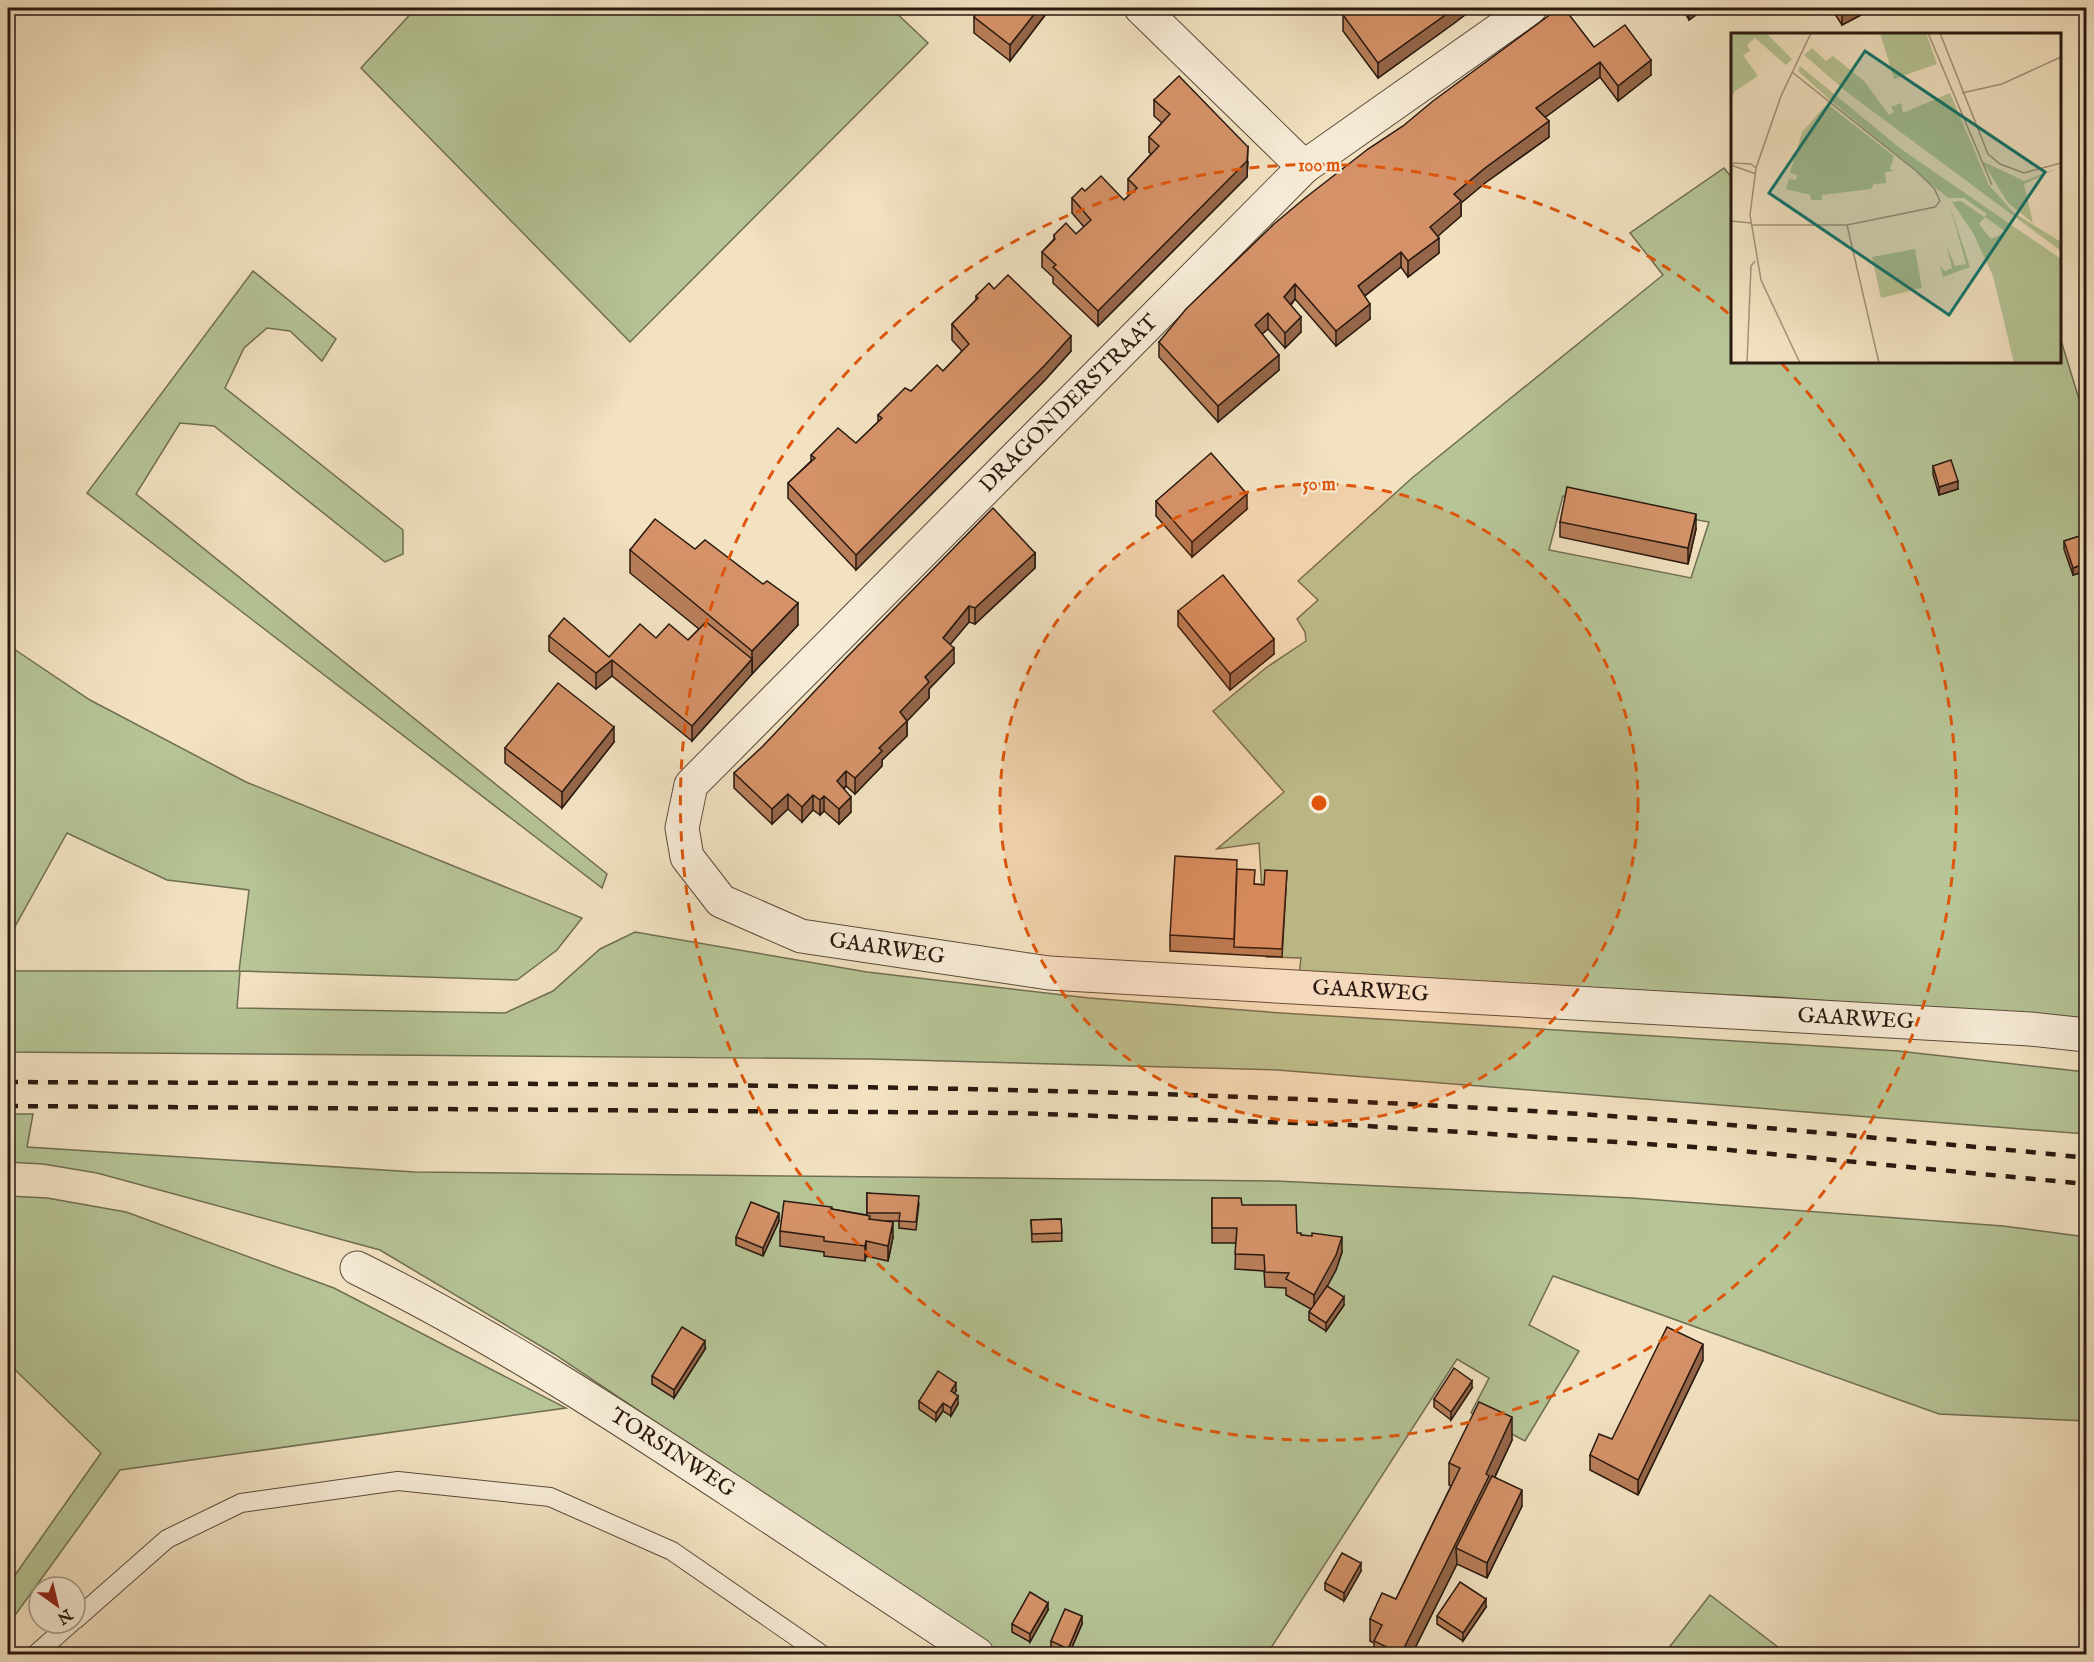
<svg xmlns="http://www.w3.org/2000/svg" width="2094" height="1662" font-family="'IM FELL English',serif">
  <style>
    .green { fill: #b6c496; stroke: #706e53; stroke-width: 1.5; fill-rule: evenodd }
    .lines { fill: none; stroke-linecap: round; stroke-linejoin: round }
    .service-casing { stroke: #5b4b3c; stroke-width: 20 }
    .minor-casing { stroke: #5b4b3c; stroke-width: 35 }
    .service { stroke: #f7ecd7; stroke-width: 18 }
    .minor { stroke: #f7ecd7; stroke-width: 33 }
    .rail { stroke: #291910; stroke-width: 4.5; stroke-dasharray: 10 10; stroke-linecap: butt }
    .wall { fill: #b77e59; stroke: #291910; stroke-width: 1.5 }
    .shaded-wall { fill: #956649; stroke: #291910; stroke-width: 1.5 }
    .building { fill: #d59268; stroke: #291910; stroke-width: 1.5 }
    .ring { fill: none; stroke: #de560c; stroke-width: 3; stroke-dasharray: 10 8 }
    .labels { text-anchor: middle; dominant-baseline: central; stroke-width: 4.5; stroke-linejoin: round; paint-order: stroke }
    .street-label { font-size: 22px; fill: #291910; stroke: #f7ecd7 }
    .inset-road { fill: none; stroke: #a2927a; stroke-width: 1.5 }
    .view { fill: #0f766e; fill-opacity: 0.15; stroke: #0f766e; stroke-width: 3 }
    .inset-edge { fill: none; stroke: #291910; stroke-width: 3 }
    .centre { fill: #de560c; stroke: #f7ecd7; stroke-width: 3 }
    .ring-label { font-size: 18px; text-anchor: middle; font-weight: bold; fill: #de560c; stroke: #f7ecd7; stroke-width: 4.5; stroke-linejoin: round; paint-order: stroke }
  </style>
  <rect width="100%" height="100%" fill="#f2e2c1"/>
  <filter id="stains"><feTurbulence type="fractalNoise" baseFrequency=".00333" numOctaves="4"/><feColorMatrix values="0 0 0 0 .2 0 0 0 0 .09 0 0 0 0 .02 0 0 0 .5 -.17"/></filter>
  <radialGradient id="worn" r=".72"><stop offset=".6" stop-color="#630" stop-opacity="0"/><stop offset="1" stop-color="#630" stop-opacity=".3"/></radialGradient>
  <g class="green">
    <path d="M416 8H891L928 43 630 342 361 68Z"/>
    <path d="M1724 168 1732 178V362H2060V337L2086 422V1021L1777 997 1299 976 1301 958 1266 957 1259 843 1217 849 1284 792 1213 711 1267 667 1306 641 1305 632 1297 619 1318 600 1298 581 1412 478 1663 275 1630 233ZM1563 496 1709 522 1691 578 1549 550Z"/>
    <path d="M253 271 336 339 322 361 290 331 267 328 244 348 225 388 403 530V554L385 562 214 426 180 423 136 494 607 874 602 888 87 493Z"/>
    <path d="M8 645 90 700 246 782 582 918 557 950 517 980 240 971 237 1008 505 1013 553 991 600 949 635 932 867 972 1089 998 1281 1013 1898 1051 2086 1072V1134L1277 1070 872 1059 8 1052V971H239L249 890 167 880 67 833 8 939Z"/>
    <path d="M8 1114H33L27 1147 415 1172 1276 1181 1632 1198 2003 1226 2086 1237V1421L1939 1414 1553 1276 1529 1325 1579 1351 1525 1441 1471 1413 1489 1378 1457 1359 1267 1654H1002L554 1354 380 1250 97 1173 43 1164 8 1162Z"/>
    <path d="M8 1196 47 1198 126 1212 334 1288 566 1408 120 1470 8 1625V1585L101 1453 8 1363Z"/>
    <path d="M1710 1595 1787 1654H1664Z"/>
  </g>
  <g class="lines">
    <g class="service-casing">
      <g id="service">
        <path d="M75 1620 167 1539 241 1503 398 1481 550 1497 672 1551 821 1654"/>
        <path d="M36 1654 71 1623"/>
      </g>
    </g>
    <g class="minor-casing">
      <g id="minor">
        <path d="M1141 8 1304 167"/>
        <path id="s1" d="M1530 8 1304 167 691 785 682 828 687 857 721 901 801 936 1049 973 2030 1029 2086 1035"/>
        <path id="s2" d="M357 1268C489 1333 608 1410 731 1491 813 1546 895 1600 977 1654"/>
      </g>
    </g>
    <use href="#service" class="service"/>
    <use href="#minor" class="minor"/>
    <g class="rail">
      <path d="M8 1082C624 1085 1243 1078 1857 1136 1934 1144 2010 1149 2086 1158"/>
      <path d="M8 1106 1015 1113 1351 1125 1709 1148 2086 1184"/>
    </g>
  </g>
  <g class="wall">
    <path d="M1049 8V10L1010 61 974 33V17Z"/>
    <path d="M1355 8H1474L1453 24 1378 78 1343 31V15Z"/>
    <path d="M1682 8H1701V11L1689 20Z"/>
    <path d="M1831 8H1874L1842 25Z"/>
    <path d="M1594 47 1651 75 1618 101 1600 77 1545 117 1549 137 1485 183 1461 203V216L1437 236 1439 253 1408 277 1401 267 1365 296 1370 319 1336 346 1295 299 1291 305 1301 332 1285 348 1268 329 1262 334 1279 370 1218 422 1159 357V342Z"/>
    <path d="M1154 100 1248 162 1247 177 1098 326 1053 283V277L1042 267V252L1054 239V235L1076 234 1084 227 1072 213V198L1085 191 1124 200 1129 195 1128 194V179L1151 154 1149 152V137L1162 123 1154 116Z"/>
    <path d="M994 289 1071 351 1045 380 856 570 788 498V483L811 461V455L856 443 878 422V415L911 391 943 371 962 351 952 340V324L976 300V296Z"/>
    <path d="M1933 466 1958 489 1939 495 1933 474Z"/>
    <path d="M1156 501 1247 509 1192 557 1156 516Z"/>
    <path d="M1560 522 1696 529 1688 564 1560 537Z"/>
    <path d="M2086 534V571L2073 575 2064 549V541Z"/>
    <path d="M630 550 798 625 752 674 692 741 612 676 596 689 549 651V636L609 657 656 638 688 640 699 629 630 573Z"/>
    <path d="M1035 553V568L975 624 969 622 950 644 954 663 929 689V698L907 721V736L882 760V766L855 794 846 786 844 789 851 812 839 824 824 811 820 815 813 810 802 822 788 809 772 824 734 788V773Z"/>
    <path d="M1178 611 1274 654 1230 690 1178 626Z"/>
    <path d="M614 742 562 808 505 763V748Z"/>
    <path d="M1287 871 1282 957 1170 951V935L1237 872 1255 884 1264 885Z"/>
    <path d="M867 1193 919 1203 916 1230 899 1228V1221H887L893 1237 888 1261 866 1256 865 1261 824 1256V1252L780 1246V1231L832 1209 867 1215Z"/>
    <path d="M1212 1198 1242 1205 1297 1233 1342 1252 1336 1270 1327 1286 1344 1305 1326 1331 1309 1320V1312L1311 1309 1286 1295V1288L1265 1287 1264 1271 1235 1269 1236 1243H1212Z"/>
    <path d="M1061 1219 1062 1241 1032 1242 1031 1220Z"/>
    <path d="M779 1221 763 1256 736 1245V1237Z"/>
    <path d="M705 1349 674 1398 652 1384V1376Z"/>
    <path d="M1703 1360 1638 1495 1590 1470V1455L1612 1439Z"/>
    <path d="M1472 1388 1451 1420 1434 1407V1399Z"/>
    <path d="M956 1391 954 1394 958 1404 951 1416 943 1411 936 1421 919 1409V1401Z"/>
    <path d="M1512 1440 1495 1477 1522 1506 1487 1578 1457 1564 1412 1654H1374V1643L1370 1641V1619L1396 1599 1451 1486 1449 1485V1463Z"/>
    <path d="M1361 1571 1344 1601 1325 1590V1583Z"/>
    <path d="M1486 1607 1463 1641 1437 1624V1616Z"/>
    <path d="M1048 1610 1030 1642 1012 1632V1624Z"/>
    <path d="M1082 1624 1069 1654H1063L1051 1649V1641Z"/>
  </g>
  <g class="shaded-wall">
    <path d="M1039 8H1049V10L1010 61V45Z"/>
    <path d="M1455 8H1474L1453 24 1378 78V63Z"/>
    <path d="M1689 8H1701V11L1689 20Z"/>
    <path d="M1842 8H1874L1842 25Z"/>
    <path d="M1651 60V75L1618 101V86Z"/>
    <path d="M1600 62V77L1536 124V108Z"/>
    <path d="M1549 121V137L1485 183 1461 203V216L1430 243V227L1454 194 1485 168Z"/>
    <path d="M1248 147 1247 177 1098 326V311Z"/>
    <path d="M1439 238V253L1408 277V261Z"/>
    <path d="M1401 252V267L1358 301V286Z"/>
    <path d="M1295 284V299L1284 313V297Z"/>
    <path d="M1370 304V319L1336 346V331Z"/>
    <path d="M1268 313V329L1255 340V325Z"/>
    <path d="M1301 317V332L1285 348V333Z"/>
    <path d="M1071 336V351L1045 380 856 570V555Z"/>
    <path d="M1279 355V370L1218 422V406Z"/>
    <path d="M1958 481V489L1939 495V487Z"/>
    <path d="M1247 494V509L1192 557V542Z"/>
    <path d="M1696 514V529L1688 564V548Z"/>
    <path d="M1035 553V568L975 624V608Z"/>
    <path d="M2086 563V571L2073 575V568Z"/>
    <path d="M798 603V625L752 674V651Z"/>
    <path d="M969 606V622L943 653V638Z"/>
    <path d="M1274 639V654L1230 690V674Z"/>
    <path d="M954 648V663L929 689V698L907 721V736L882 760V766L855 794V778L879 748 900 712 925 677Z"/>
    <path d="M752 659V674L692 741V726Z"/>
    <path d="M612 660V676L596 689V673Z"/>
    <path d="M614 727V742L562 808V792Z"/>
    <path d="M846 771V786L837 796V781Z"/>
    <path d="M788 794V809L772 824V809Z"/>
    <path d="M813 795V810L802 822V807Z"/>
    <path d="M824 796V811L820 815V800Z"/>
    <path d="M851 797V812L839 824V809Z"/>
    <path d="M779 1213V1221L763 1256V1248Z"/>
    <path d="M893 1222V1237L888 1261V1246Z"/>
    <path d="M1342 1237V1252L1336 1270 1314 1311V1295Z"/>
    <path d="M866 1241V1256L865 1261V1246Z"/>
    <path d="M1344 1297V1305L1326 1331V1323Z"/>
    <path d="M705 1341V1349L674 1398V1390Z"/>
    <path d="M1703 1344V1360L1638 1495V1480Z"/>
    <path d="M1472 1381V1388L1451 1420V1412Z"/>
    <path d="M956 1383V1391L951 1399V1391Z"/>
    <path d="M958 1396V1404L951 1416V1408Z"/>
    <path d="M943 1403V1411L936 1421V1413Z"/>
    <path d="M1512 1417V1440L1489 1489 1456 1548 1457 1564 1412 1654H1401Z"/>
    <path d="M1522 1490V1506L1487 1578V1563Z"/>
    <path d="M1361 1563V1571L1344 1601V1593Z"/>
    <path d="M1486 1599V1607L1463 1641V1633Z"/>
    <path d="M1048 1603V1610L1030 1642V1634Z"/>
    <path d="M1082 1616V1624L1069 1654H1068V1649Z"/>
  </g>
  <g class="building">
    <path d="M981 8H1039L1010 45 974 17Z"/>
    <path d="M1355 8H1455L1378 63 1343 15Z"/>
    <path d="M1559 8H1564L1594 47 1625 25 1651 60 1618 86 1600 62 1536 108 1549 121 1485 168 1454 194 1461 201 1430 227 1439 238 1408 261 1401 252 1358 286 1370 304 1336 331 1295 284 1284 297 1301 317 1285 333 1268 313 1255 325 1279 355 1218 406 1159 342 1186 309 1274 224 1305 198 1368 149 1403 126 1433 101Z"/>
    <path d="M1179 76 1248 147 1247 161 1098 311 1053 267 1056 265 1042 252 1055 239 1054 235 1066 223 1076 234 1091 220 1072 198 1082 188 1085 191 1101 176 1124 200 1137 188 1128 179 1159 146 1149 137 1170 114 1154 100Z"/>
    <path d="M1008 275 1071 336 1045 365 856 555 788 483 815 458 811 455 838 428 856 443 882 418 878 415 905 388 911 391 937 365 943 371 969 344 952 324 978 298 976 296 989 283 994 289Z"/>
    <path d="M1211 453 1247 494 1192 542 1156 501Z"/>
    <path d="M1951 460 1958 481 1939 487 1933 466Z"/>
    <path d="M1567 487 1696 514 1688 548 1560 522Z"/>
    <path d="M993 508 1035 553 975 608 969 606 943 638 954 648 925 677 929 682 900 712 907 721 879 748 882 751 855 778 846 771 837 781 851 797 839 809 824 796 820 800 813 795 802 807 788 794 772 809 734 773 763 746 846 658Z"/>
    <path d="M655 519 695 549 705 540 763 584 767 581 798 603 752 651 630 550Z"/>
    <path d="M2086 534V563L2073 568 2064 541Z"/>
    <path d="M1223 575 1274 639 1230 674 1178 611Z"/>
    <path d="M564 618 609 657 640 624 656 638 669 624 688 640 706 622 752 659 692 726 612 660 596 673 549 636Z"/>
    <path d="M558 683 614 727 562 792 505 748Z"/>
    <path d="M1175 856 1237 860 1234 939 1170 935Z"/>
    <path d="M1237 869 1255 870 1254 884 1264 885 1265 870 1287 871 1282 949 1234 947Z"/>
    <path d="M867 1193 919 1196 916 1222 899 1221 900 1213H867Z"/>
    <path d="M1212 1198H1241L1242 1205H1296L1297 1233H1301V1235L1312 1236V1233L1342 1237 1336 1255 1314 1295 1286 1279 1289 1273 1265 1272 1264 1255 1235 1254 1237 1228H1212Z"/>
    <path d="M784 1201 832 1207 831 1209 870 1216 869 1219 893 1222 888 1246 866 1241 865 1246 824 1241V1237L780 1231Z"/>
    <path d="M751 1202 779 1213 763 1248 736 1237Z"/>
    <path d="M1061 1219 1062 1233 1032 1234 1031 1220Z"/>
    <path d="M1327 1286 1344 1297 1326 1323 1309 1312Z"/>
    <path d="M682 1327 705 1341 674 1390 652 1376Z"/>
    <path d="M1667 1327 1703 1344 1638 1480 1590 1455 1599 1434 1612 1439Z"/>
    <path d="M1454 1368 1472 1381 1451 1412 1434 1399Z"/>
    <path d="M938 1371 956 1383 951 1391 958 1396 951 1408 943 1403 936 1413 919 1401Z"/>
    <path d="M1479 1402 1512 1417 1486 1474 1489 1476 1401 1654 1374 1641 1382 1625 1370 1619 1382 1593 1396 1599 1460 1468 1449 1463Z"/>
    <path d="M1492 1476 1522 1490 1487 1563 1456 1548Z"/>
    <path d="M1342 1553 1361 1563 1344 1593 1325 1583Z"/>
    <path d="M1460 1582 1486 1599 1463 1633 1437 1616Z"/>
    <path d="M1030 1592 1048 1603 1030 1634 1012 1624Z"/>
    <path d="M1065 1609 1082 1616 1068 1649 1051 1641Z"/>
  </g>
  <circle cx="1319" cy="803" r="319" fill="#de560c" fill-opacity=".12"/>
  <g class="ring">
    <circle cx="1319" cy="803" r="319"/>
    <path d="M1782 364A638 638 0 1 1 1729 314"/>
  </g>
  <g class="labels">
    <g class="street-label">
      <text transform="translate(1069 404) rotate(-45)">DRAGONDERSTRAAT</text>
      <text stroke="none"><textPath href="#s1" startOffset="1450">GAARWEG</textPath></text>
      <text stroke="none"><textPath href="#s1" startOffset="1936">GAARWEG</textPath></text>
      <text stroke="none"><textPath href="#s1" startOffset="2422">GAARWEG</textPath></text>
      <text stroke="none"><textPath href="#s2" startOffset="366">TORSINWEG</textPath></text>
    </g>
  </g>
  <g transform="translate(1731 33)">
    <rect width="330" height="330" fill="#f2e2c1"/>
    <path d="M0 0H35L61 26 55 32 24 5 16 12 19 18 12 22 27 43 4 58 0 66ZM149 0H195L206 31 163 46ZM81 15 95 28 102 23 133 48 158 82 163 79 160 74 170 70 172 80 219 60 258 152 282 179 330 209V218L117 60 73 22ZM69 33 170 116 330 226V330H283L262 243 242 200 221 169 230 168 253 184 256 181 233 165H217L97 65 67 38ZM254 184 275 199 260 206 248 191ZM96 71 163 123 159 136 163 138 154 139 155 150 143 151 140 156 91 162V167H80L79 162 55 156 58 146 65 147 66 142 59 140 71 99ZM251 128 293 148 330 134 293 151 302 190 277 170ZM218 170 239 234 212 244 209 233 214 238 221 235 215 211 224 233 235 231ZM184 216 191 255 150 265 141 224Z" fill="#b6c496" fill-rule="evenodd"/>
    <path class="inset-road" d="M197 0 261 152M209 0 257 121 269 131 293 140 330 130M231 60 271 51 330 24M2 130 20 131 25 135M0 132 25 141M0 188 20 190M20 192H116L204 174 209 168 203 155 184 137 61 39M116 192 148 330M16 330 20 233 24 228M69 330 30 247 19 182 25 135 50 63 80 0"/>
    <path class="view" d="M134 18 314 139 218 282 38 160Z"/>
    <rect width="330" height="330" class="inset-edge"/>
  </g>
  <circle cx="1319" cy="803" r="9" class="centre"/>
  <g class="ring-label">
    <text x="1319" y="171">100 m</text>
    <text x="1319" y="490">50 m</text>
  </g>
  <rect width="2094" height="1662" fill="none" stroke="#f2e2c1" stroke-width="30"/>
  <rect x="9" y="9" width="2076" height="1644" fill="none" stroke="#291910" stroke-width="3"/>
  <rect x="15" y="15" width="2064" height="1632" fill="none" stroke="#291910" stroke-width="1.5"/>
  <g transform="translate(57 1605) rotate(146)"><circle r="28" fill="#f7ecd7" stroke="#a59887" stroke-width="1.5"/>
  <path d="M0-4.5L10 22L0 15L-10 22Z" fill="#8f2418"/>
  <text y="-9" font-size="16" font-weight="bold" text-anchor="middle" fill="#291910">N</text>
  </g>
  <rect width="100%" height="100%" filter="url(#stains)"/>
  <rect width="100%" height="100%" fill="url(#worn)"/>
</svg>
